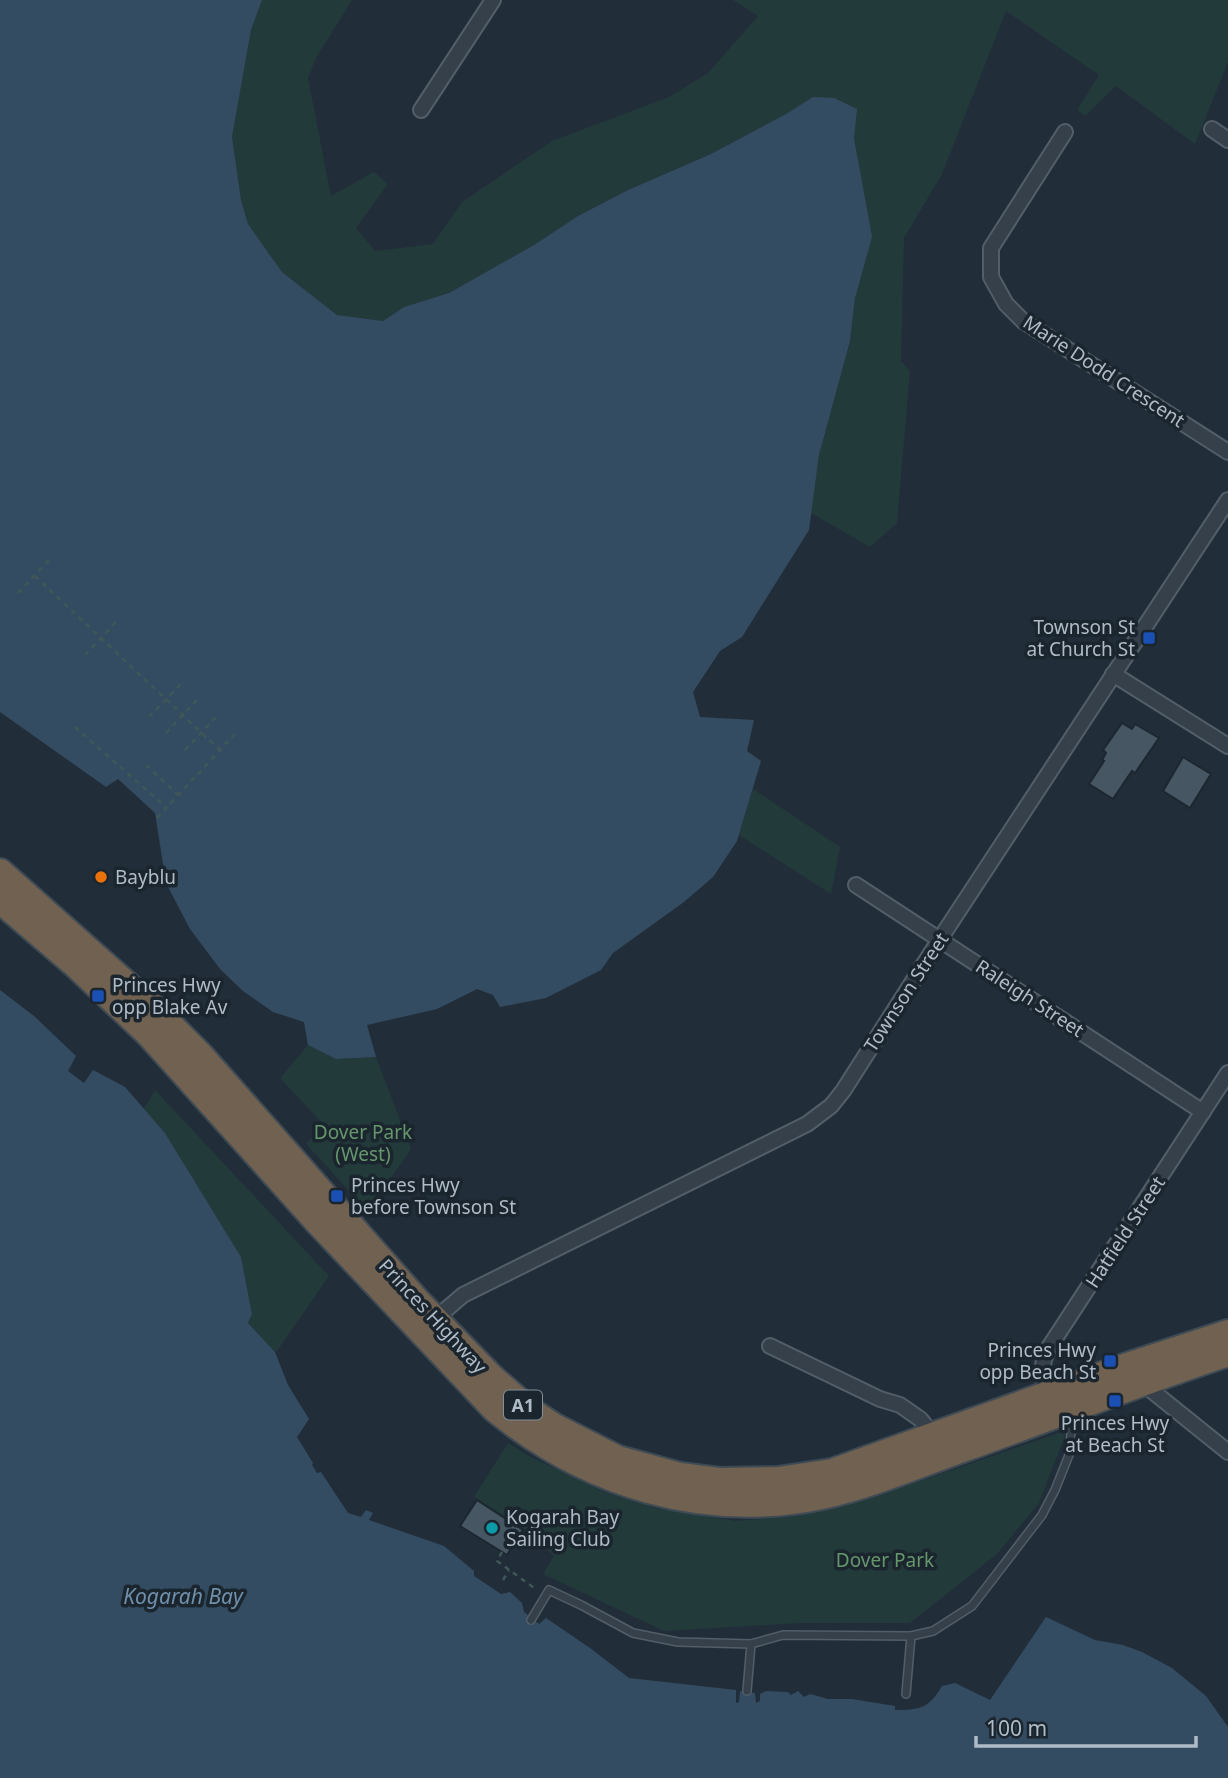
<svg xmlns="http://www.w3.org/2000/svg" width="1228" height="1778" font-family="'Noto Sans',sans-serif">
  <style>
    .green { fill: #233a3b }
    .water { fill: #344c61 }
    .building { fill: #475663; stroke: #1c2730; stroke-width: 2 }
    .lines { fill: none; stroke-linecap: round; stroke-linejoin: round }
    .lane-casing { stroke: #525e68; stroke-width: 10 }
    .street-casing { stroke: #525e68; stroke-width: 18 }
    .highway-casing { stroke: #3f4b54; stroke-width: 30 }
    .path { stroke: #405757; stroke-width: 2.5; stroke-dasharray: 5 5; stroke-linecap: butt }
    .lane { stroke: #35404a; stroke-width: 7 }
    .street { stroke: #35404a; stroke-width: 14 }
    .highway { stroke: #706151; stroke-width: 26 }
    .transit-dot { fill: #1a4fb4; stroke: #1a252e; stroke-width: 2.5 }
    .food-dot { fill: #e8710a; stroke: #1a252e; stroke-width: 2.5 }
    .culture-dot { fill: #0f9aa8; stroke: #1a252e; stroke-width: 2.5 }
    .labels { text-anchor: middle; dominant-baseline: central; stroke-width: 7; stroke-linejoin: round; paint-order: stroke }
    .shield { fill: #1a252e; stroke: #828e98; stroke-width: 2 }
    .shield-label { font-size: 18px; font-weight: bold; fill: #afbbc6 }
    .street-label { font-size: 19px; fill: #afbbc6; stroke: #1a252e }
    .poi-label { font-size: 19px; fill: #afbbc6; stroke: #1a252e; text-anchor: start }
    .park-label { font-size: 19px; fill: #66976c; stroke: #1a252e }
    .water-label { font-size: 21px; font-style: italic; fill: #6f8faa; stroke: #1a252e }
  </style>
  <rect width="100%" height="100%" fill="#212e3a"/>
  <g class="green">
    <path d="M262 0H352L316 58 308 78 331 196 374 172 388 184 356 228 375 251 433 244 462 202 552 141 669 97 708 73 758 16 733 0H1228V62L1195 144 1116 86 1085 116 1077 110 1099 75 1006 11 942 174 904 238 901 361 910 371 897 523 870 547 811 513 819 455 850 341 855 298 857 153 854 138 813 98 786 114 711 154 628 190 578 216 534 245 449 293 404 307 383 321 337 315 282 272 248 224 241 200 232 137 251 30Z"/>
    <path d="M753 789 840 847 831 894 739 835Z"/>
    <path d="M308 1045 336 1059 376 1057 411 1149 368 1211 306 1144 324 1125 280 1078Z"/>
    <path d="M155 1090 329 1276 277 1351 275 1352 248 1323 252 1314 241 1257 165 1133 144 1109Z"/>
    <path d="M1067 1430 1039 1503 997 1554 910 1623H799L664 1631 543 1574 554 1556 525 1529 474 1497 508 1443 529 1456 605 1492 655 1508 736 1521 795 1516 872 1498Z"/>
  </g>
  <g class="water">
    <path d="M0 0H262L251 30 232 137 241 200 248 224 282 272 337 315 383 321 404 307 449 293 534 245 578 216 628 190 711 154 786 114 813 97 834 98 857 109 854 138 872 237 855 298 850 341 819 455 809 530 742 637 720 651 693 692 700 717 754 720 747 751 761 761 737 841 713 877 684 902 613 953 601 970 546 998 500 1007 493 995 477 989 437 1009 367 1025 376 1057 336 1059 308 1045 304 1022 273 1012 243 991 220 969 190 929 166 883 155 813 118 779 106 787 0 712Z"/>
    <path d="M0 990 34 1016 76 1056 68 1071 84 1083 93 1070 125 1087 165 1133 241 1257 252 1314 248 1323 275 1352 288 1385 309 1419 297 1437 313 1463 312 1465 317 1473 321 1472 348 1513 361 1517 366 1510 373 1513 369 1520 444 1546 474 1571V1576L501 1594 510 1592 522 1603 524 1612 539 1624 546 1618 590 1648 629 1678 736 1690V1703L739 1702 740 1691 755 1693 756 1703 760 1701V1694L766 1691 788 1692 791 1695 798 1691 804 1697 810 1694 828 1699H852L895 1706V1710C921 1710 929 1708 942 1686L955 1683 990 1700 1046 1617 1095 1640 1123 1645 1142 1652 1172 1668 1206 1696 1228 1727V1778H0Z"/>
  </g>
  <g class="building">
    <path d="M1122 723 1132 729 1135 724 1159 738 1135 773 1132 771 1113 799 1089 784 1104 761 1102 760 1106 753 1103 750Z"/>
    <path d="M1183 757 1211 774 1190 808 1163 791Z"/>
    <path d="M477 1500 523 1530 507 1555 460 1526Z"/>
  </g>
  <g class="lines">
    <g class="lane-casing">
      <g id="lane">
        <path d="M531 1620 549 1590 581 1605 633 1633 678 1642 751 1644 783 1635 911 1636 933 1631 972 1606 1042 1515 1055 1490 1069 1455 1071 1433 1066 1416"/>
        <path d="M747 1691 751 1644"/>
        <path d="M906 1694 911 1636"/>
      </g>
    </g>
    <g class="street-casing">
      <g id="street">
        <path d="M421 110 493 0"/>
        <path d="M1212 129 1228 140"/>
        <path d="M1065 132 991 248V277L1006 304 1023 321 1228 452"/>
        <path d="M1113 674 1228 746"/>
        <path d="M856 885 1203 1112"/>
        <path d="M435 1319 463 1295 807 1124 831 1106 843 1091 940 939 1228 500"/>
        <path d="M770 1346 880 1399 900 1405 920 1419 934 1436"/>
        <path d="M1141 1382 1228 1452"/>
        <path d="M1047 1396C1042 1378 1040 1366 1048 1349L1228 1073"/>
      </g>
    </g>
    <g class="highway-casing">
      <g id="highway">
        <path d="M0 872 153 1008 200 1055 417 1301 491 1377 529 1410 553 1426 618 1459 680 1476 719 1481 778 1480 832 1472 1130 1365 1228 1333"/>
        <path d="M0 900 75 964 149 1034 317 1221 495 1409C586 1484 704 1521 822 1496 872 1485 920 1464 968 1447 1055 1416 1140 1382 1228 1353"/>
      </g>
    </g>
    <g class="path">
      <path d="M35 576 220 750"/>
      <path d="M18 593 51 558"/>
      <path d="M85 655 117 621"/>
      <path d="M149 717 183 682"/>
      <path d="M75 727 166 807"/>
      <path d="M166 733 198 699"/>
      <path d="M185 750 218 715"/>
      <path d="M146 765 178 795"/>
      <path d="M157 818 235 734"/>
      <path d="M502 1552 497 1561 537 1590"/>
      <path d="M503 1580 509 1570"/>
    </g>
    <use href="#lane" class="lane"/>
    <use href="#street" class="street"/>
    <use href="#highway" class="highway"/>
  </g>
  <g class="transit-dot">
    <rect x="1142" y="631" width="14" height="14" rx="3.5"/>
    <rect x="91" y="989" width="14" height="14" rx="3.5"/>
    <rect x="330" y="1189" width="14" height="14" rx="3.5"/>
    <rect x="1103" y="1354" width="14" height="14" rx="3.5"/>
    <rect x="1108" y="1394" width="14" height="14" rx="3.5"/>
  </g>
  <circle class="food-dot" cx="101" cy="877" r="7"/>
  <circle class="culture-dot" cx="492" cy="1528" r="7"/>
  <g class="labels">
    <rect class="shield" x="504" y="1390.5" width="38" height="29" rx="5"/>
    <g class="shield-label">
      <text x="523" y="1405">A1</text>
    </g>
    <g class="street-label">
      <text transform="translate(1104 371) rotate(33)">Marie Dodd Crescent</text>
      <text transform="translate(906 992) rotate(-57)">Townson Street</text>
      <text transform="translate(1030 998) rotate(33)">Raleigh Street</text>
      <text transform="translate(1125 1232) rotate(-57)">Hatfield Street</text>
      <text transform="translate(433 1316) rotate(47)">Princes Highway</text>
    </g>
    <g class="poi-label">
      <text x="1135" y="627" text-anchor="end">Townson St<tspan x="1135" dy="22">at Church St</tspan></text>
      <text x="115" y="877">Bayblu</text>
      <text x="112" y="985">Princes Hwy<tspan x="112" dy="22">opp Blake Av</tspan></text>
      <text x="351" y="1185">Princes Hwy<tspan x="351" dy="22">before Townson St</tspan></text>
      <text x="1096" y="1350" text-anchor="end">Princes Hwy<tspan x="1096" dy="22">opp Beach St</tspan></text>
      <text x="1115" y="1423" text-anchor="middle">Princes Hwy<tspan x="1115" dy="22">at Beach St</tspan></text>
      <text x="506" y="1517">Kogarah Bay<tspan x="506" dy="22">Sailing Club</tspan></text>
    </g>
    <g class="park-label">
      <text x="363" y="1132">Dover Park<tspan x="363" dy="22">(West)</tspan></text>
      <text x="885" y="1560">Dover Park</text>
    </g>
    <g class="water-label">
      <text x="183" y="1596">Kogarah Bay</text>
    </g>
  </g>
  <path d="M976 1736v10h220v-10" fill="none" stroke="#afbbc6" stroke-width="3.5"/>
  <text x="986" y="1736" font-size="21" fill="#afbbc6" stroke="#1a252e" stroke-width="5" paint-order="stroke">100 m</text>
</svg>
